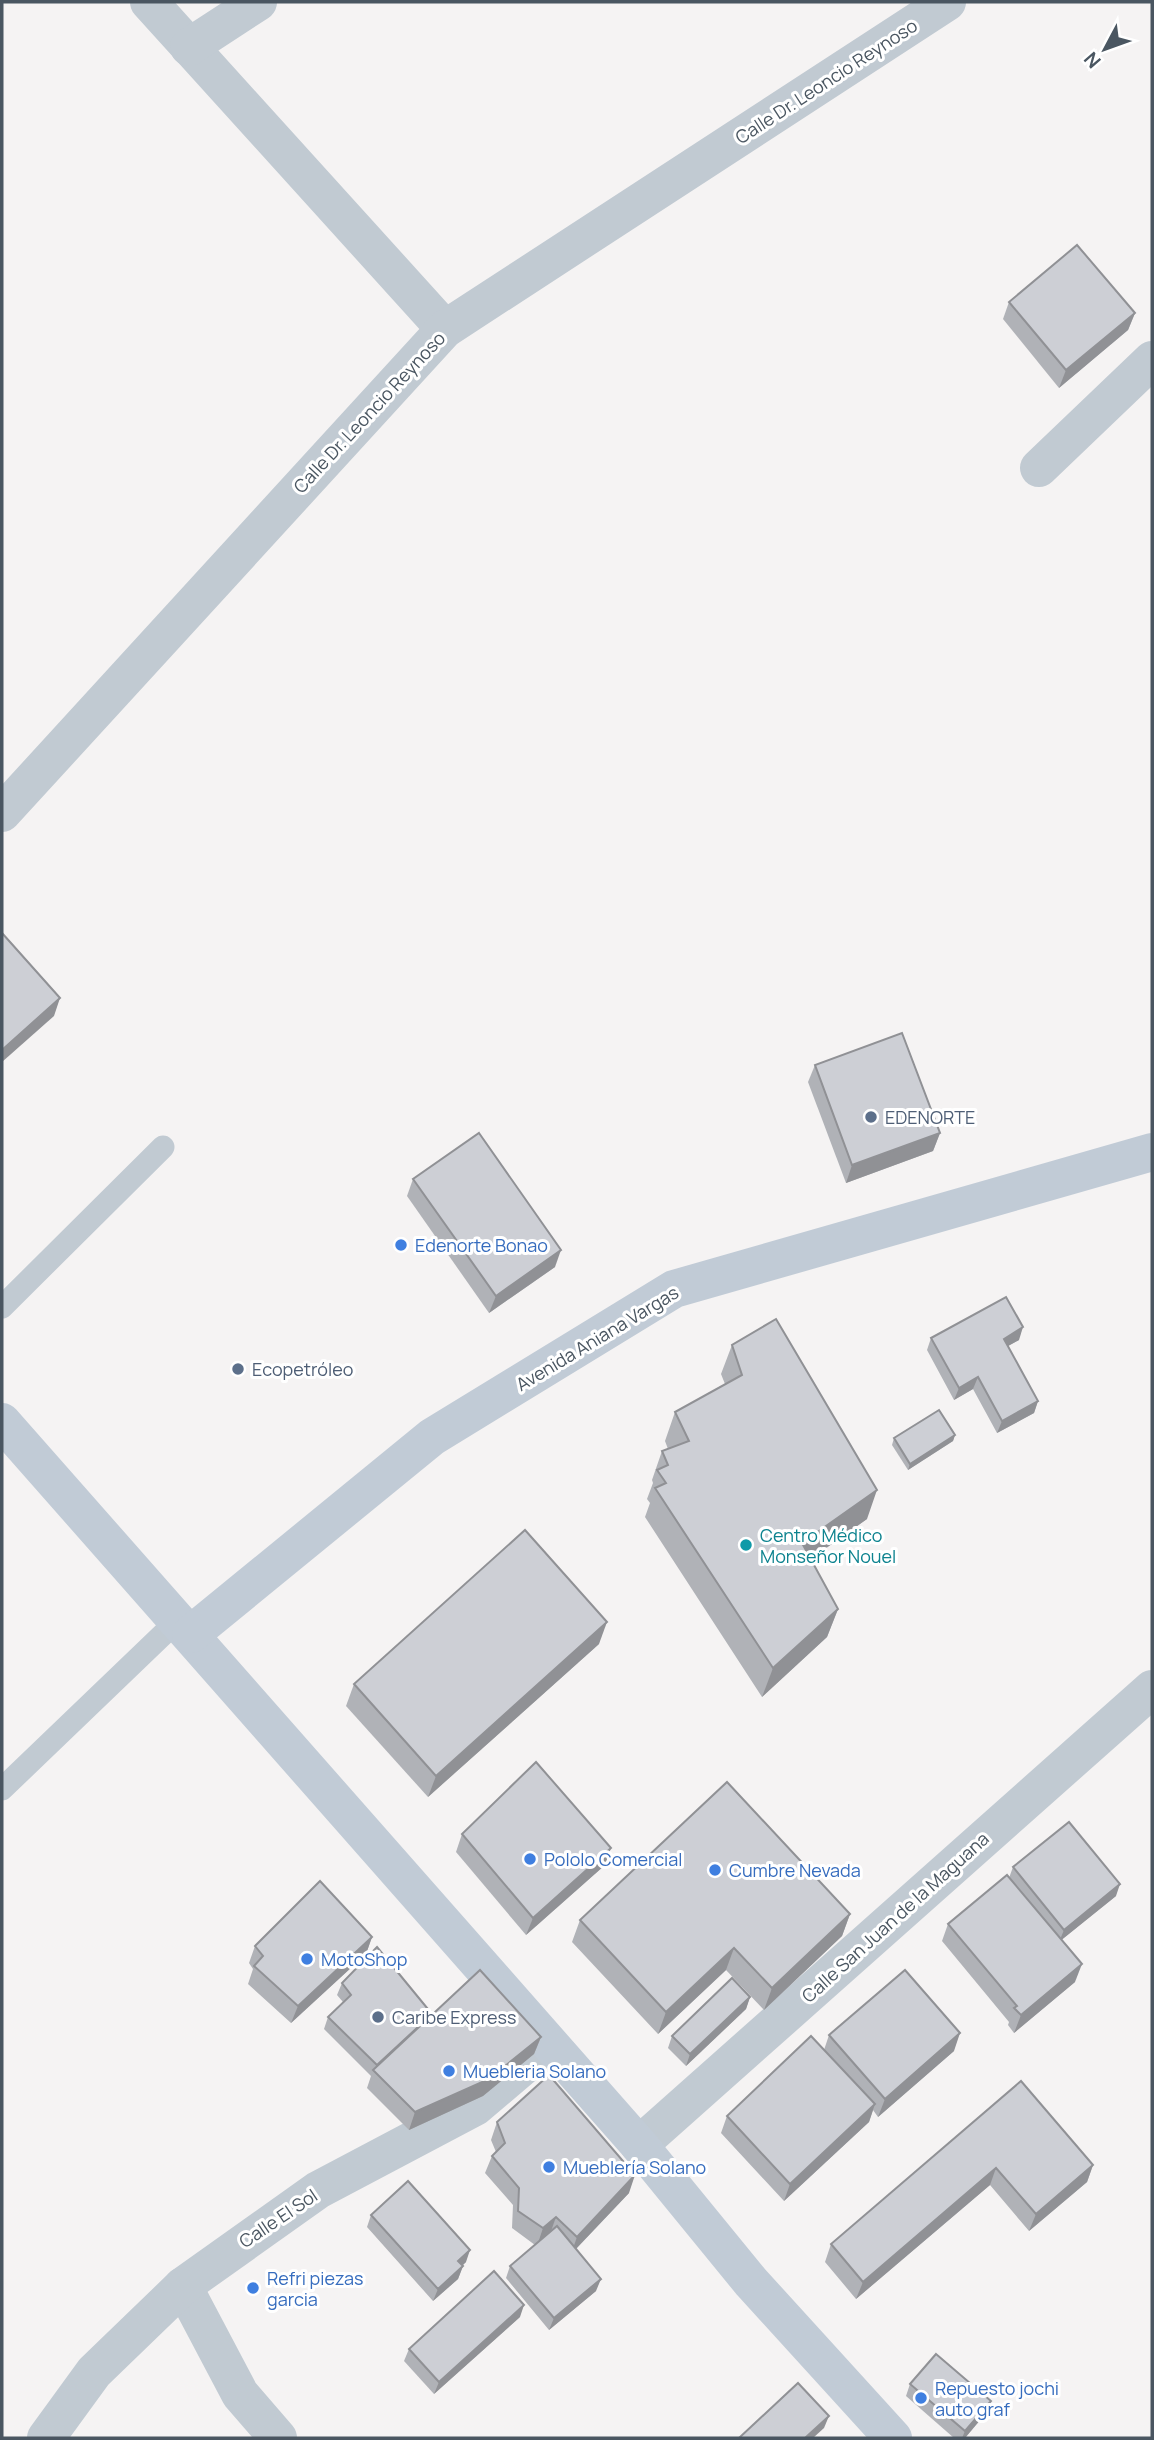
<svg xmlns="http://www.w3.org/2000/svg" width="1154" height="2440" font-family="Manrope,sans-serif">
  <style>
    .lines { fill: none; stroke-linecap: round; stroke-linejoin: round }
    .service { stroke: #c1cad2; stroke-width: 23 }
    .minor { stroke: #c1cad2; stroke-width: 38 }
    .secondary { stroke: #c1cbd6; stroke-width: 38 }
    .wall { fill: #b0b2b7 }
    .shaded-wall { fill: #909195 }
    .building { fill: #cdcfd5; stroke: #909195; stroke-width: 2 }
    .service-dot { fill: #5c6f8a; stroke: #fff; stroke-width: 2.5 }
    .shop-dot { fill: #3f7fe0; stroke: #fff; stroke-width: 2.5 }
    .culture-dot { fill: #0f9aa8; stroke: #fff; stroke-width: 2.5 }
    .labels { text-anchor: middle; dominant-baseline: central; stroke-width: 6; stroke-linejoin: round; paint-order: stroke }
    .street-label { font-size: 18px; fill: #4a5661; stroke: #fff }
    .service-label { font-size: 18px; fill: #4e5e75; stroke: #fff; text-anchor: start }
    .shop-label { font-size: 18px; fill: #366cbe; stroke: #fff; text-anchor: start }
    .culture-label { font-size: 18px; fill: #0d838f; stroke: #fff; text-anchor: start }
  </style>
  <rect width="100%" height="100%" fill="#f5f3f3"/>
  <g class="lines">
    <g class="service">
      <path d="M2 1307 163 1147"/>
      <path d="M2 1789 178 1620"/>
    </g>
    <g class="minor">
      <path d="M149 2 445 329"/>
      <path d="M189 47 258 2"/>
      <path d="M1039 468 1152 360"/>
      <path d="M2 813 445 329 947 2"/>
      <path d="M639 2145 1152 1689"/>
      <path d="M183 2286 240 2394 278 2438"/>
      <path d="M46 2438 94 2372 183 2286 318 2190 475 2107 548 2045"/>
    </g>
    <g class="secondary">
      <path d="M2 1422 639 2145 751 2282 893 2438"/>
      <path d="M191 1634 432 1437 674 1289 1152 1152"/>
    </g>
  </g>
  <g class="wall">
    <path d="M1009 302 1135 313 1128 330 1059 388 1003 319Z"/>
    <path d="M815 1065 940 1133 933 1151 846 1183 808 1082Z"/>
    <path d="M413 1179 555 1267 489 1313 407 1196Z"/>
    <path d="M931 1338 1019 1340 1008 1346 1038 1401 1034 1413 997 1433 973 1389 954 1400 927 1350Z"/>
    <path d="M732 1345 867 1519 811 1559 838 1609 827 1637 762 1697 645 1517 650 1503 647 1499 653 1483 652 1480 662 1451 668 1449 665 1441 675 1412 725 1384 721 1374Z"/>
    <path d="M955 1435 953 1441 908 1470 892 1445 894 1438Z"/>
    <path d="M599 1644 428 1797 346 1706 354 1684Z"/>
    <path d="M462 1834 605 1865 526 1935 456 1852Z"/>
    <path d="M1013 1867 1116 1896 1061 1940 1075 1982 1014 2033 1008 2025 1009 2022 942 1941 948 1924 1009 1878Z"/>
    <path d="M850 1914 842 1936 764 2010 726 1970 658 2034 572 1942 580 1920Z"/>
    <path d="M372 1937 366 1954 291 2023 248 1984 253 1969 249 1963 255 1946Z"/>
    <path d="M342 1983 432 2014 541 2037 534 2054 483 2096 409 2130 367 2088 371 2076 324 2029 328 2017 343 2002 337 1995Z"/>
    <path d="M750 1997 746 2009 686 2066 668 2048 672 2036Z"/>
    <path d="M829 2035 954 2051 878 2117 873 2110 869 2122 784 2201 721 2133 727 2116 824 2050Z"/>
    <path d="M1021 2081 1093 2165 1087 2182 1029 2231 990 2185 856 2299 825 2262 831 2244Z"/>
    <path d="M497 2122 629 2193 576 2249 596 2291 549 2330 506 2278 510 2266 535 2245 512 2228 513 2205 485 2173 492 2156 496 2152 491 2140Z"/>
    <path d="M371 2215 466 2262 462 2266H463L458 2279 433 2301 367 2227Z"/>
    <path d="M520 2317 434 2394 404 2361 409 2349Z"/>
    <path d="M910 2384 991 2401 986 2413 965 2438H954L906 2396Z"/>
  </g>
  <g class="shaded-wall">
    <path d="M1135 313 1128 330 1059 388 1066 370Z"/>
    <path d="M60 998 54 1016 2 1062V1050Z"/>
    <path d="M940 1133 933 1151 846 1183 852 1165Z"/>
    <path d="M561 1250 555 1267 489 1313 496 1296Z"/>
    <path d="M1023 1327 1019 1340 999 1351 1004 1339Z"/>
    <path d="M978 1377 973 1389 954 1400 959 1388Z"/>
    <path d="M1038 1401 1034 1413 997 1433 1002 1421Z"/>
    <path d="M955 1435 953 1441 908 1470 910 1464Z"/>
    <path d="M877 1490 867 1519 792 1572 802 1543Z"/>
    <path d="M838 1609 827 1637 762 1697 773 1668Z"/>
    <path d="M607 1622 599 1644 428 1797 436 1776Z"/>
    <path d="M611 1848 605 1865 526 1935 533 1918Z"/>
    <path d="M1120 1884 1116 1896 1059 1942 1064 1930Z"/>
    <path d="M850 1914 842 1936 764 2010 772 1988Z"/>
    <path d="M372 1937 366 1954 291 2023 298 2006Z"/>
    <path d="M734 1948 726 1970 658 2034 666 2012Z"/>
    <path d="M1082 1964 1075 1982 1014 2033 1021 2015Z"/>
    <path d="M750 1997 746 2009 686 2066 690 2054Z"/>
    <path d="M960 2033 954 2051 878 2117 885 2099Z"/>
    <path d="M541 2037 534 2054 483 2096 409 2130 415 2112Z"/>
    <path d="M875 2104 869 2122 784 2201 790 2184Z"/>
    <path d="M1093 2165 1087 2182 1029 2231 1036 2214Z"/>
    <path d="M996 2168 990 2185 856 2299 863 2282Z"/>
    <path d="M635 2175 629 2193 571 2254 577 2237Z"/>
    <path d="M556 2217 550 2234 537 2246 543 2228Z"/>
    <path d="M470 2250 466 2262 454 2273 458 2261Z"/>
    <path d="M463 2266 458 2279 433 2301 438 2289Z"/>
    <path d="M601 2279 596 2291 549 2330 554 2318Z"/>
    <path d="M524 2305 520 2317 434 2394 439 2382Z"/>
    <path d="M991 2401 986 2413 965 2438H962L965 2431Z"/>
    <path d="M829 2416 824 2428 813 2438H805Z"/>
  </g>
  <g class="building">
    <path d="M1077 245 1135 313 1066 370 1009 302Z"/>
    <path d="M2 933 60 998 2 1050Z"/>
    <path d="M902 1033 940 1133 852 1165 815 1065Z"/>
    <path d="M479 1133 561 1250 496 1296 413 1179Z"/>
    <path d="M1006 1297 1023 1327 1004 1339 1038 1401 1002 1421 978 1377 959 1388 931 1338Z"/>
    <path d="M776 1319 877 1490 802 1543 838 1609 773 1668 655 1488 666 1483 657 1470 668 1465 662 1451 689 1441 675 1412 742 1375 732 1345Z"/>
    <path d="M939 1410 955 1435 910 1464 894 1438Z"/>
    <path d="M525 1530 607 1622 436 1776 354 1684Z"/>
    <path d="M536 1762 611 1848 533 1918 462 1834Z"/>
    <path d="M727 1782 850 1914 772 1988 734 1948 666 2012 580 1920Z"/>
    <path d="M1069 1822 1120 1884 1064 1930 1013 1867Z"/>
    <path d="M1007 1875 1082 1964 1021 2015 1014 2008 1017 2006 948 1924Z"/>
    <path d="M320 1881 372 1937 298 2006 254 1966 263 1956 255 1946Z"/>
    <path d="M377 1947 432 2014 377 2065 328 2017 351 1995 342 1983Z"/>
    <path d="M480 1970 541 2037 489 2079 415 2112 373 2070Z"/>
    <path d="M905 1970 960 2033 885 2099 829 2035Z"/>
    <path d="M732 1978 750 1997 690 2054 672 2036Z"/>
    <path d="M811 2036 875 2104 790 2184 727 2116Z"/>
    <path d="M549 2075 635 2175 577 2237 556 2217 543 2228 518 2211 519 2188 492 2156 505 2143 497 2122Z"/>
    <path d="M1021 2081 1093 2165 1036 2214 996 2168 863 2282 831 2244Z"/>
    <path d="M408 2181 470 2250 458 2261 463 2266 438 2289 371 2215Z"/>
    <path d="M557 2226 601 2279 554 2318 510 2266Z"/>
    <path d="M494 2271 524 2305 439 2382 409 2349Z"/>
    <path d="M936 2354 991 2401 965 2431 910 2384Z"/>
    <path d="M798 2383 829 2416 805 2438H739Z"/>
  </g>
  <g class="service-dot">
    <circle cx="871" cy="1117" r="7"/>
    <circle cx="238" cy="1369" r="7"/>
    <circle cx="378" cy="2017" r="7"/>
  </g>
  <g class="shop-dot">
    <circle cx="401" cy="1245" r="7"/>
    <circle cx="530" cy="1859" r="7"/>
    <circle cx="715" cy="1870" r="7"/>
    <circle cx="307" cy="1959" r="7"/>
    <circle cx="449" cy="2071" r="7"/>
    <circle cx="549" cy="2167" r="7"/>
    <circle cx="253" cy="2288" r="7"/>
    <circle cx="921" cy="2398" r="7"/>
  </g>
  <circle class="culture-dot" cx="746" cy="1545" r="7"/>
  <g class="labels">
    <g class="street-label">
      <text transform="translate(826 81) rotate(-33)">Calle Dr. Leoncio Reynoso</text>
      <text transform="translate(369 412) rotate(-47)">Calle Dr. Leoncio Reynoso</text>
      <text transform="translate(597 1338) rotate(-31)">Avenida Aniana Vargas</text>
      <text transform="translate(895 1917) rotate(-42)">Calle San Juan de la Maguana</text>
      <text transform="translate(278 2218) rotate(-34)">Calle El Sol</text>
    </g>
    <g class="service-label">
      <text x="885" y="1117">EDENORTE</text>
      <text x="252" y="1369">Ecopetróleo</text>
      <text x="392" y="2017">Caribe Express</text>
    </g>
    <g class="shop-label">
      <text x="415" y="1245">Edenorte Bonao</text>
      <text x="544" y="1859">Pololo Comercial</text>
      <text x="729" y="1870">Cumbre Nevada</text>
      <text x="321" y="1959">MotoShop</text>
      <text x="463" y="2071">Muebleria Solano</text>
      <text x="563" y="2167">Mueblería Solano</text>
      <text x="267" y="2278">Refri piezas<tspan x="267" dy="21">garcia</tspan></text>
      <text x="935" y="2388">Repuesto jochi<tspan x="935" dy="21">auto graf</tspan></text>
    </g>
    <g class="culture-label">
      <text x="760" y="1535">Centro Médico<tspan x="760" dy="21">Monseñor Nouel</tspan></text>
    </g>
  </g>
  <rect width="1154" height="2440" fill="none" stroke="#4a5661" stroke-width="7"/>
  <g transform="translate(1105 49) rotate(229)" stroke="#ffffff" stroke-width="5" paint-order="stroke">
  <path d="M0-5L12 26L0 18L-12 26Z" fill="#4a5661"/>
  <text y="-10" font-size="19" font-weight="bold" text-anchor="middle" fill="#4a5661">N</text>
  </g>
</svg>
